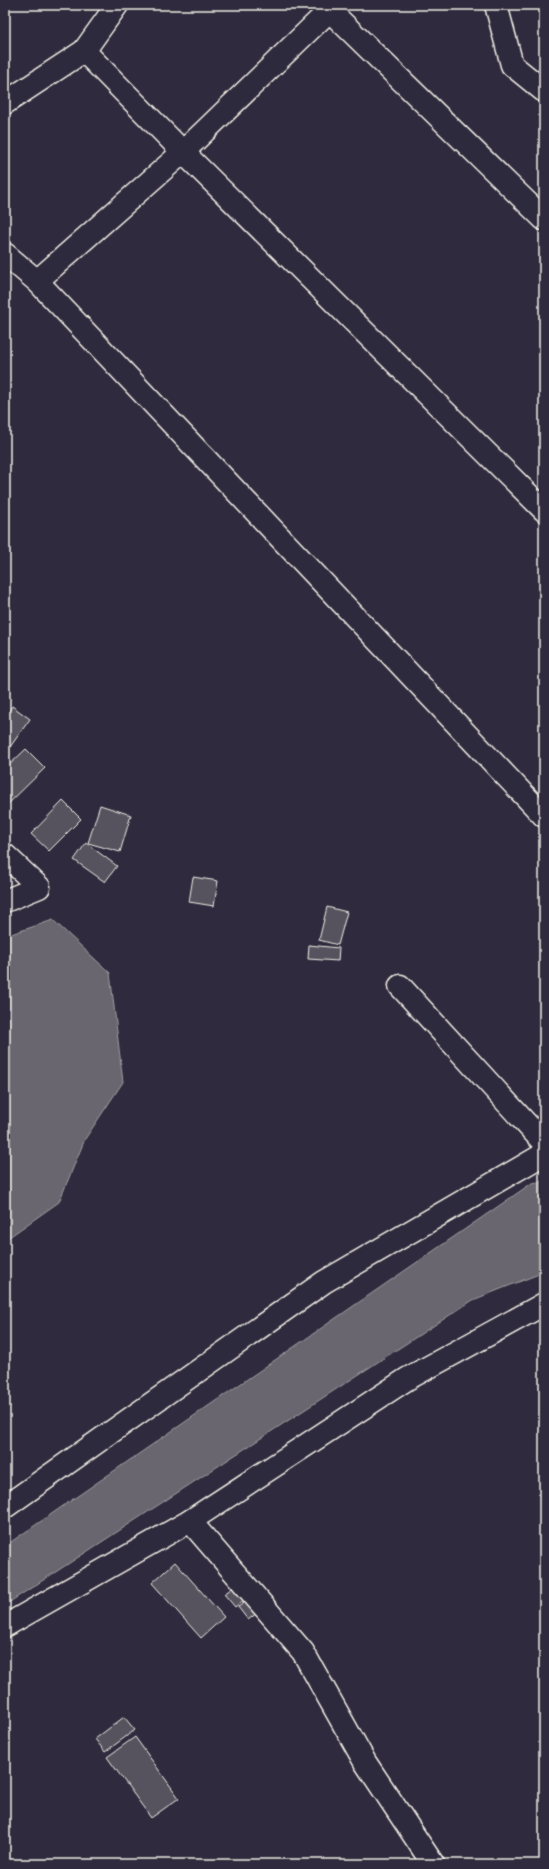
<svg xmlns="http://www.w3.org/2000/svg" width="549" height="1869" font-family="'Comic Neue',sans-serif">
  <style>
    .water { fill: #6a6670; stroke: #a19ea0 }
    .building { fill: #56525f; stroke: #f4f1e8 }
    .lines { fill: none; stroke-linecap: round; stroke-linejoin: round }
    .minor-casing { stroke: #f4f1e8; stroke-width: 25 }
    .minor { stroke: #2f2a3d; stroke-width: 22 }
  </style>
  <rect width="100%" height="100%" fill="#2f2a3d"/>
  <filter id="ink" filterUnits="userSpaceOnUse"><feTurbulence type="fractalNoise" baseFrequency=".025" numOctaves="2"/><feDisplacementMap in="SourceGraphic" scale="8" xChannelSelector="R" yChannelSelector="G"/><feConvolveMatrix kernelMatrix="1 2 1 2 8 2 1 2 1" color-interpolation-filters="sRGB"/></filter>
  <g filter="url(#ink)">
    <g class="water">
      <path d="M53 920 110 973 123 1082 85 1139 59 1202 5 1240V936Z"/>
      <path d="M544 1181V1272L473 1300 5 1605V1546L532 1183Z"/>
    </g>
    <g class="building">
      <path d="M12 706 30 719 5 754V717Z"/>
      <path d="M26 749 45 768 5 807V769Z"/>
      <path d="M63 801 81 819 49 851 31 834Z"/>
      <path d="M100 805 131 815 120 852 88 843Z"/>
      <path d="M86 843 117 866 105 882 74 860Z"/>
      <path d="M193 877 218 881 214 906 189 902Z"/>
      <path d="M327 907 347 912 338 945 319 940Z"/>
      <path d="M309 945 339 948 338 961 308 959Z"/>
      <path d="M175 1562 224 1617 201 1638 152 1583Z"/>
      <path d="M235 1586 245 1599 235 1607 224 1594Z"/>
      <path d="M247 1601 257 1613 248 1620 238 1607Z"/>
      <path d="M124 1717 135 1730 105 1752 95 1739Z"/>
      <path d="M135 1737 179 1798 151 1818 107 1757Z"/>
    </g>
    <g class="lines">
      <g class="minor-casing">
        <g id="minor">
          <path d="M324 5 544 219"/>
          <path d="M496 5 512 65 544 91"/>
          <path d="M84 51 183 152 544 510"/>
          <path d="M5 103 84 51 117 5"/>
          <path d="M5 254 37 281 544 816"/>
          <path d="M37 281 183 152 335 5"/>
          <path d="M5 855 39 887 5 901"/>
          <path d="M400 986 544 1143"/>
          <path d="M5 1507 324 1282 544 1154"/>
          <path d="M190 1521 303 1652 365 1762 433 1864"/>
          <path d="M5 1626 190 1521 407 1379 544 1304"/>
        </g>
      </g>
      <use href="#minor" class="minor"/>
    </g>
  </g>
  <rect width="549" height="1869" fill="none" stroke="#2f2a3d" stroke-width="20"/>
  <rect x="10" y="10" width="529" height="1849" fill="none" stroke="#f4f1e8" stroke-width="1.5" filter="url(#ink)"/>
</svg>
